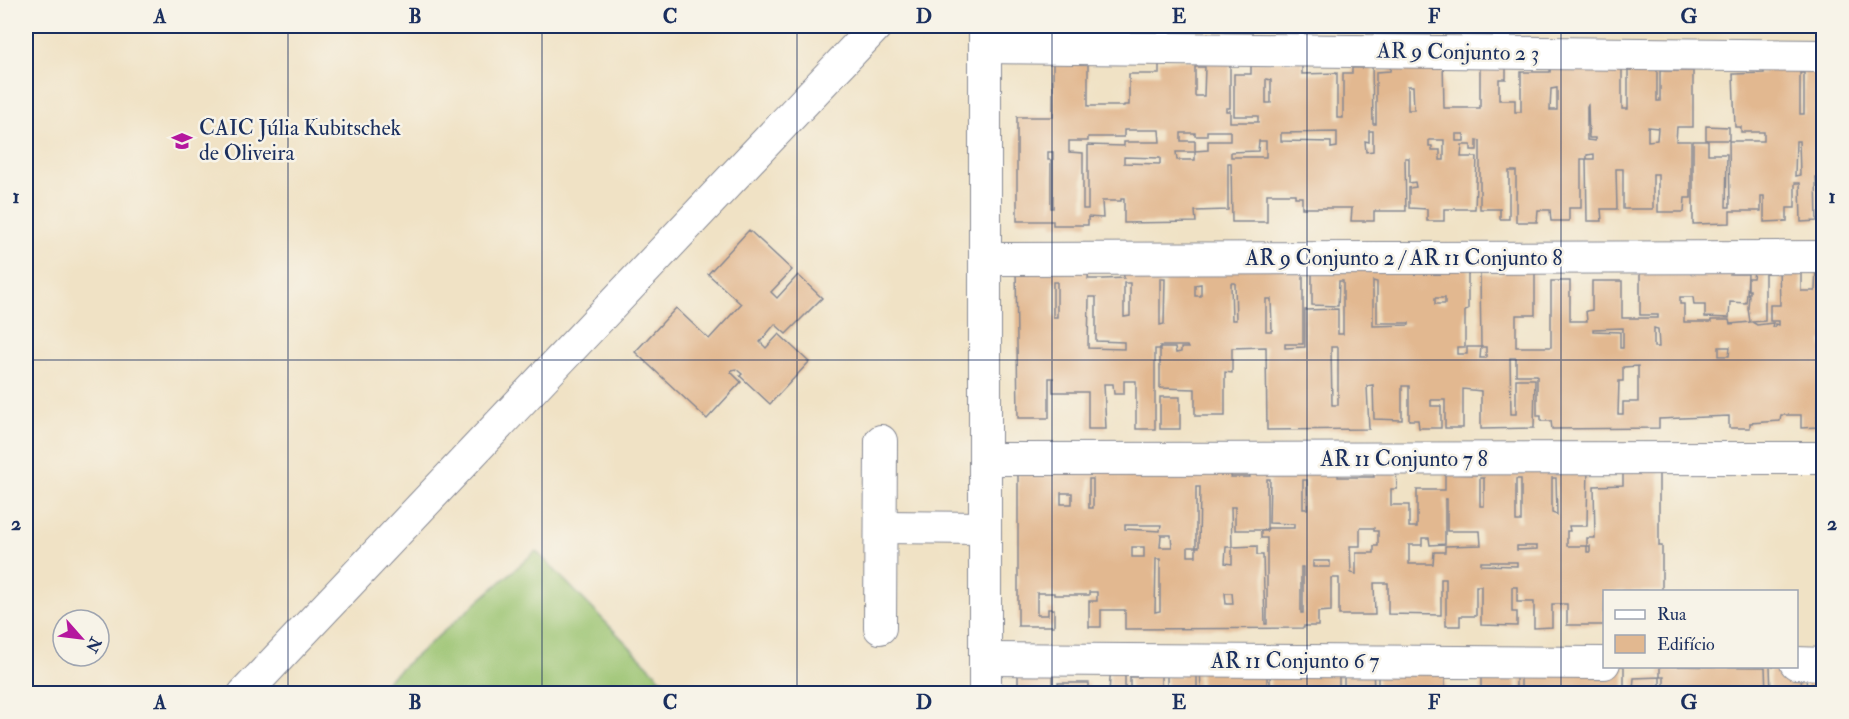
<svg xmlns="http://www.w3.org/2000/svg" width="1849" height="719" font-family="'IM FELL Double Pica',serif">
  <style>
    .pitch { fill: #99c26e; stroke: #5a7866; stroke-width: 1.5 }
    .building { fill: #e2b890; fill-rule: evenodd }
    .lines { fill: none; stroke-linecap: round; stroke-linejoin: round }
    .minor-casing { stroke: #868892; stroke-width: 34 }
    .minor { stroke: #fff; stroke-width: 32 }
    .grid { fill: none; stroke: #1b2f5e; stroke-width: 1.5; stroke-opacity: 0.55 }
    .labels { text-anchor: middle; dominant-baseline: central; stroke-width: 5; stroke-linejoin: round; paint-order: stroke }
    .street-label { font-size: 22px; fill: #1b2f5e; stroke: #f7f3e8 }
    .poi-label { font-size: 22px; fill: #1b2f5e; stroke: #f7f3e8; text-anchor: start }
    .neatline { fill: none; stroke: #1b2f5e; stroke-width: 2 }
    .grid-label { font-size: 20px; text-anchor: middle; font-weight: bold; fill: #1b2f5e }
  </style>
  <rect width="100%" height="100%" fill="#f7f3e8"/>
  <filter id="ink" filterUnits="userSpaceOnUse"><feTurbulence type="fractalNoise" baseFrequency=".0167" numOctaves="2"/><feDisplacementMap in="SourceGraphic" scale="12" xChannelSelector="R" yChannelSelector="G"/><feConvolveMatrix kernelMatrix="1 2 1 2 8 2 1 2 1" color-interpolation-filters="sRGB"/></filter>
  <filter id="wash" filterUnits="userSpaceOnUse"><feTurbulence type="fractalNoise" baseFrequency=".008" numOctaves="4" result="noise"/><feDisplacementMap in="SourceGraphic" scale="24" xChannelSelector="R" yChannelSelector="G"/><feGaussianBlur stdDeviation="1.35" result="paint"/><feColorMatrix in="noise" values="0 0 0 0 0 0 0 0 0 0 0 0 0 0 0 0 0 1.4 0 .05"/><feComposite in="paint" operator="in"/></filter>
  <g filter="url(#wash)">
    <rect width="100%" height="100%" fill="#f0e2c5"/>
    <path class="pitch" d="M536 551 675 693H373Z"/>
    <g id="blocks">
      <g class="building">
        <path d="M1824 59V177H1816L1817 221 1801 222 1800 183H1795V208H1787V221L1764 222V196H1761V211H1730V223L1693 224V141H1708V154H1727L1726 207H1730L1729 141H1764V132H1741V127H1735L1733 74 1764 73V69ZM1800 73H1804V114H1800ZM1796 141H1799L1800 175 1795 176Z"/>
        <path d="M1230 60V108H1226V111H1230V122H1258V116H1234V74H1251V61H1302V74L1337 73V118H1343V73H1352V68H1362L1361 61H1372L1373 124H1376V72L1390 71 1391 60 1443 61 1444 108H1480V65H1506V79H1499V100H1515V112H1521V72H1550L1551 60H1622V109H1628V61H1657V101H1660V71H1693V127H1677L1676 141H1691V198H1685L1684 212H1658V174H1653V209H1623V169H1616L1617 209H1601L1602 221H1587L1586 159H1594V154L1587 155V159H1581V208H1569V221H1551L1550 210H1538L1537 222H1516V171H1509V219H1500V209H1480V141L1477 140V150H1471V145H1462L1461 157H1477L1475 209H1444V221H1427V209L1409 208V188L1416 187 1415 182 1409 183V158H1405L1406 211H1374V221H1351L1352 208H1302V197H1295V194H1267V222H1232L1231 163H1228V210L1195 211 1196 222 1124 223V199H1121V201H1102L1103 218 1088 217V225H1053V221H1017V117H1053V61H1088V106H1124V105H1129V74H1159V61ZM1195 67H1205L1204 96H1195ZM1266 79 1271 80V103H1266ZM1408 86H1413L1414 110H1408ZM1557 88V110H1550L1551 89ZM1588 105 1589 138H1595V141L1587 140V106ZM1648 127 1658 128 1657 140 1648 141ZM1124 130H1159L1160 142H1124V146L1088 145V209H1083V153L1069 152V141H1088V137H1124ZM1207 131H1230V141H1208V150L1195 151V141H1181V133H1195V136H1207ZM1369 131H1373V151L1366 152 1365 141 1369 142ZM1337 132V147L1331 148V142L1281 141V133ZM1456 134H1464V141H1456ZM1429 140H1444V160H1440V150H1432V146H1429ZM1259 141H1266V157H1231V152L1258 151ZM1048 152H1053V208H1051V160H1048ZM1176 152H1195V160H1177ZM1124 157 1160 158V164L1124 163Z"/>
        <path d="M1706 126 1729 127V140H1706Z"/>
        <path d="M749 230 792 270 771 292 777 298 798 275 822 298 786 334 775 324 760 342 766 348 779 334 809 362 770 404 740 376 742 374 736 369 732 370 731 372 741 382 707 419 635 352 676 308 709 339 741 304 708 274Z"/>
        <path d="M1123 265 1303 266V344H1285V348L1305 347V310L1338 309V334H1343V281H1339L1338 306 1312 305V268H1468V310L1465 311V347H1457V354H1467V347H1481L1480 274H1502V268H1535V315H1516V347H1551V281H1570V321H1587L1586 311 1592 310V281H1622V318H1658V315H1640V268H1730V274H1748L1747 293H1750V290H1748V278H1753L1754 271H1765V321L1752 322 1757 325 1773 323 1772 327H1775V324L1779 325V321H1770V305H1780L1779 267 1801 268V291H1815L1816 267H1824V340H1821V347H1824V379H1818L1817 427 1801 428V415H1781L1780 421 1750 423V428H1729V416L1659 419V428L1552 429 1551 421H1541V416H1537V375H1516V358H1510L1511 414H1516V379H1535L1534 428 1481 429V391L1463 389V428H1445V400H1431V406H1441V428H1419L1418 420H1409V386H1402V420L1374 419 1373 385 1367 386 1369 429 1267 430 1266 347 1232 348V373L1225 372V416H1195V389L1160 388V349H1155V429H1136V381H1124V394H1114L1113 384H1104L1106 429H1088V392H1053V378H1049V418H1018L1016 267 1089 266 1088 279H1103L1124 278ZM1160 279H1165L1164 324 1160 325ZM1373 281 1377 282V323H1409V325L1373 326ZM1053 282H1057V317H1053ZM1124 283H1130V316L1124 317ZM1231 283H1235L1236 320H1232ZM1201 284V296H1195V285ZM1747 294 1749 295 1748 308 1750 322 1730 324 1729 320H1711V322H1684V304H1680V297H1693L1694 305H1705V317L1729 318 1730 302 1746 303ZM1089 297H1096V341L1124 342V349L1088 348ZM1435 298H1445V304H1435ZM1266 299H1271L1272 331H1266ZM1623 328V348H1620V332L1593 331V329ZM1654 328 1658 329 1659 347H1654ZM1160 346H1187L1188 348H1181V352L1176 353 1175 348H1160ZM1331 347H1338V405H1332ZM1481 347H1486V358H1480ZM1719 347H1730L1729 356H1719ZM1638 366V402H1623V414H1618L1619 381H1623V367Z"/>
        <rect x="1160" y="397" width="20" height="32"/>
        <path d="M1588 462 1587 526H1569L1570 531H1567V546H1587V552H1590V546H1587V538H1595L1594 486 1623 485V465H1659V546H1662V591H1605L1604 625H1567V604H1552V627L1534 628V602H1517V587H1512V612H1517V626L1481 625V586H1476V616H1460V626H1446V579H1441V615L1388 614V583H1374L1375 615H1339V578H1331V611L1318 612V626H1304V628L1125 629V610H1101V627H1089V601H1097V592H1089V595H1054V593H1037V615H1048V609H1054V626H1018V467L1231 463V477H1250L1249 466 1338 465V477H1374L1373 465 1396 466 1397 489H1391V505H1409V527H1417V490H1445V474L1480 475V463ZM1480 478H1484V506H1480ZM1552 478H1556L1557 515 1552 513ZM1089 479H1093V508H1089ZM1267 479H1270L1269 523 1294 524V528H1268L1267 531H1261V538H1267V624H1265L1263 555H1257V546L1232 547V564L1225 563 1226 547H1232L1231 507H1235V530H1267ZM1516 479H1521V521H1516ZM1303 480H1307V509H1303ZM1196 487H1200L1199 547H1196V556H1188V547H1196ZM1061 493H1072V504H1061ZM1445 499H1447V531H1480L1481 545 1445 546V552H1434L1433 564H1409V545H1422V538H1429L1430 545 1445 544ZM1125 525H1161L1160 531 1125 529ZM1360 528H1374V531H1378V546H1374V553H1356V574L1351 573 1350 546H1360ZM1161 535H1171L1172 547H1160ZM1517 546H1537V549L1517 550ZM1132 547H1144V557H1132ZM1156 559H1160V611L1155 612ZM1313 561H1330V567H1313ZM1481 562H1517V566L1481 565ZM1301 567H1303V613H1301ZM1225 593H1232L1233 604H1226Z"/>
        <path d="M1824 660V693H1807L1806 675H1801L1802 693H1771L1770 666H1796Z"/>
        <path d="M1516 661V693H1488V691H1481V662Z"/>
        <path d="M1339 662V693H1270V677H1267V693H1201L1200 663Z"/>
        <path d="M1378 662 1445 663V693H1378Z"/>
        <path d="M1140 663H1161V693H1130V677H1140Z"/>
        <path d="M1181 663H1197V693H1167V676H1181Z"/>
        <path d="M1053 664V693H1018V674Z"/>
        <path d="M1111 664 1125 665V693H1109Z"/>
        <path d="M1373 664 1374 693H1344V675Z"/>
        <path d="M1604 666H1624V691H1633L1634 678 1660 677V691L1658 693H1521V677Z"/>
        <path d="M1660 666 1765 667 1766 693H1664V677H1660Z"/>
        <rect x="1058" y="683" width="31" height="10"/>
      </g>
    </g>
  </g>
  <g filter="url(#ink)">
    <use href="#blocks" fill-opacity="0" stroke="#868892" stroke-width="1.5"/>
    <g class="lines">
      <g class="minor-casing">
        <g id="minor">
          <path d="M985 26V694"/>
          <path d="M985 47 1824 56"/>
          <path d="M985 259 1824 257"/>
          <path d="M985 459 1824 458"/>
          <path d="M881 527 985 528"/>
          <path d="M880 628 881 441"/>
          <path d="M985 659 1604 663"/>
          <path d="M1796 663 1824 664"/>
          <path d="M244 694 876 26"/>
        </g>
      </g>
      <use href="#minor" class="minor"/>
    </g>
  </g>
  <path class="grid" d="M288 26V694M542 26V694M797 26V694M1052 26V694M1307 26V694M1561 26V694M26 360H1824"/>
  <defs>
    <g id="school-bare" transform="scale(1.62)"><path d="M0-5L7-2L0 1L-7-2ZM-4 1L0 2.5L4 1V4Q0 6-4 4Z" fill="#b5179e" stroke="#f7f3e8" stroke-width="2.5" paint-order="stroke"/></g>
  </defs>
  <g fill-rule="evenodd">
    <use href="#school-bare" x="182" y="141"/>
  </g>
  <g class="labels">
    <g class="street-label">
      <text transform="translate(1458 52) rotate(1)">AR 9 Conjunto 2 3</text>
      <text x="1404" y="258">AR 9 Conjunto 2 / AR 11 Conjunto 8</text>
      <text x="1404" y="459">AR 11 Conjunto 7 8</text>
      <text x="1295" y="661">AR 11 Conjunto 6 7</text>
    </g>
    <g class="poi-label">
      <text x="199" y="128">CAIC Júlia Kubitschek<tspan x="199" dy="25">de Oliveira</tspan></text>
    </g>
  </g>
  <rect width="1849" height="719" fill="none" stroke="#f7f3e8" stroke-width="66"/>
  <rect x="1603" y="590" width="195" height="78" fill="#f7f3e8" stroke="#9fa5b1" stroke-width="1.5"/>
  <rect x="1615" y="610" width="30" height="9" fill="#ffffff" stroke="#9fa5b1" stroke-width="1.5"/>
  <text x="1657" y="620" font-size="18" fill="#1b2f5e">Rua</text>
  <rect x="1615" y="635" width="30" height="18" fill="#e2b890" stroke="#9fa5b1" stroke-width="1.5"/>
  <text x="1657" y="650" font-size="18" fill="#1b2f5e">Edifício</text>
  <g transform="translate(81 638) rotate(118)"><circle r="28" fill="#f7f3e8" stroke="#9fa5b1" stroke-width="1.5"/>
  <path d="M0-4.5L10 22L0 15L-10 22Z" fill="#b5179e"/>
  <text y="-9" font-size="16" font-weight="bold" text-anchor="middle" fill="#1b2f5e">N</text>
  </g>
  <rect x="33" y="33" width="1783" height="653" class="neatline"/>
  <g class="grid-label">
    <text x="160" y="23">A</text>
    <text x="415" y="23">B</text>
    <text x="670" y="23">C</text>
    <text x="924" y="23">D</text>
    <text x="1179" y="23">E</text>
    <text x="1434" y="23">F</text>
    <text x="1689" y="23">G</text>
    <text x="16" y="203">1</text>
    <text x="1832" y="203">1</text>
    <text x="16" y="530">2</text>
    <text x="1832" y="530">2</text>
    <text x="160" y="709">A</text>
    <text x="415" y="709">B</text>
    <text x="670" y="709">C</text>
    <text x="924" y="709">D</text>
    <text x="1179" y="709">E</text>
    <text x="1434" y="709">F</text>
    <text x="1689" y="709">G</text>
  </g>
</svg>
